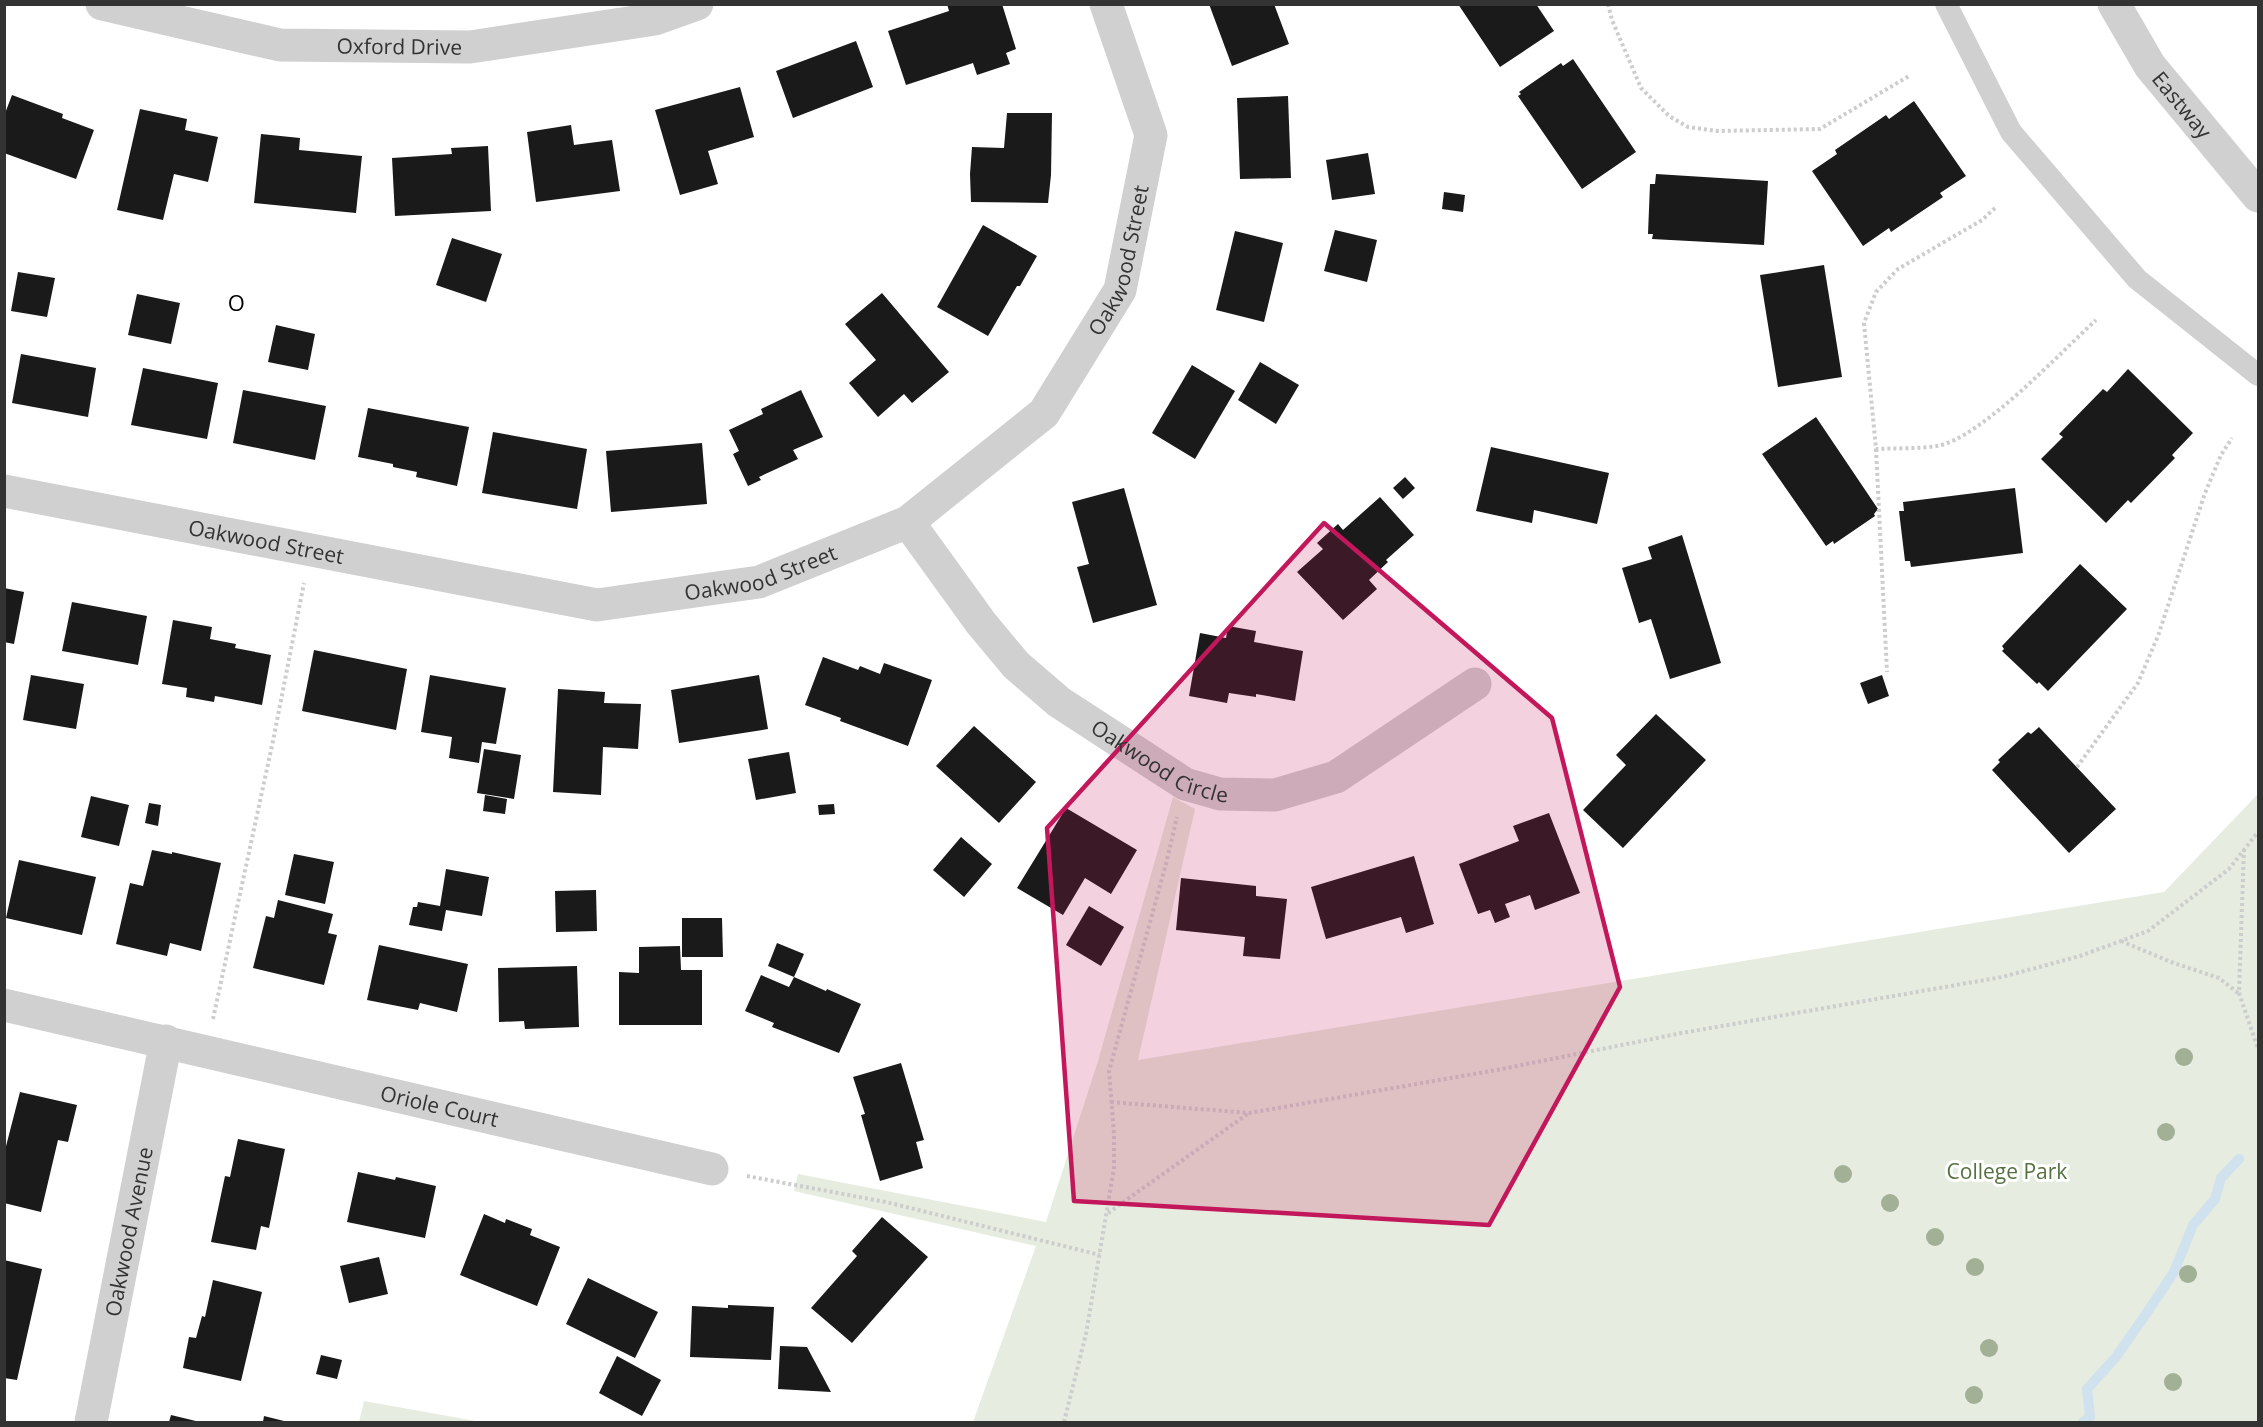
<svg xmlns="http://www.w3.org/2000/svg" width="2263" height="1427" font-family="'Open Sans',sans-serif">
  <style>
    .green { fill: #e6ecdf }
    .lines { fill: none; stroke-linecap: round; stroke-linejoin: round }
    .stream { stroke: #cfe2ee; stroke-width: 10 }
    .building { fill: #1a1a1a }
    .path { stroke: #cdcdcd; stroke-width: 4; stroke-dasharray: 3 3; stroke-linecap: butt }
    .lane { stroke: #d0d0d0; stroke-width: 22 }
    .street { stroke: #d0d0d0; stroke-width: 33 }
    .tree { fill: #a2b095 }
    .marked { fill: #c2185b; fill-opacity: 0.2; stroke: #c2185b; stroke-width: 4.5; stroke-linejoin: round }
    .labels { text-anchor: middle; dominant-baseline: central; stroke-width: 6; stroke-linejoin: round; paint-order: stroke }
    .street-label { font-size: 21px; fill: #333; stroke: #fff }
    .park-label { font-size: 21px; fill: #56703f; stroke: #fff }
    .neighbourhood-label { font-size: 22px; letter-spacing: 1.5px; fill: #000; stroke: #fff }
  </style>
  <rect width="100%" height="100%" fill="#fff"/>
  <g class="green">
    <path d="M2258 794V1422H973L1036 1246 794 1191 798 1174 1046 1222 1098 1061 1173 797 1195 809 1138 1060 2164 892Z"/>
    <path d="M364 1401 481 1422H359Z"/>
  </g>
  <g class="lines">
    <path class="stream" d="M2083 1422 2090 1417 2087 1389 2116 1357 2146 1314 2174 1272 2193 1225 2215 1199 2221 1178 2239 1159"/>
  </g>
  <g class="building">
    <path d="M947 4H1002L1016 49 1006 53 1010 64 977 75 973 63 906 85 888 31 949 11Z"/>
    <path d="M1209 4H1274L1289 44 1232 66Z"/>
    <path d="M1458 4H1536L1554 31 1500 67Z"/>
    <path d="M856 41 873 87 793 118 776 71Z"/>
    <path d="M1573 59 1636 152 1582 189 1518 96 1521 94 1519 92 1561 63 1563 66Z"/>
    <path d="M740 87 754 137 708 151 718 184 680 195 655 110Z"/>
    <path d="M12 95 63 114 62 118 94 130 76 179 4 153V116Z"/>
    <path d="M1288 96 1291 178 1240 179 1237 98Z"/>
    <path d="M1914 101 1966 176 1940 193 1943 197 1891 232 1889 228 1863 246 1812 171 1837 154 1835 150 1886 115 1889 119Z"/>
    <path d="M140 109 187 119 185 130 218 137 208 182 174 174 163 220 117 210Z"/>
    <path d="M1007 113H1052L1051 175 1048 203 971 202 970 174 972 147 1004 148Z"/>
    <path d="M571 125 574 145 612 140 620 191 536 202 527 132Z"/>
    <path d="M261 134 300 138 299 150 362 156 356 213 254 203Z"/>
    <path d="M488 146 491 211 395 216 392 158 452 154 451 148Z"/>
    <path d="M1368 153 1375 194 1332 200 1326 160Z"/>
    <path d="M1656 174 1768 181 1764 245 1652 239 1653 234H1648L1650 184H1655Z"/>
    <path d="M1444 192 1465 195 1463 212 1442 209Z"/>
    <path d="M983 225 1037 256 1020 286H1017L988 336 937 307Z"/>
    <path d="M1335 230 1377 240 1367 282 1324 271Z"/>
    <path d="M1235 231 1283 243 1264 322 1216 310Z"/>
    <path d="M452 238 502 254 486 302 436 285Z"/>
    <path d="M1824 265 1842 377 1778 387 1760 275Z"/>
    <path d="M18 272 55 278 47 317 11 311Z"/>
    <path d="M882 293 949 372 912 403 904 394 878 417 849 383 876 360 845 324Z"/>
    <path d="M137 294 180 303 171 344 128 335Z"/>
    <path d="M276 325 315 334 308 370 268 362Z"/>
    <path d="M21 354 96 368 88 417 12 403Z"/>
    <path d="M1260 362 1299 385 1276 424 1238 400Z"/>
    <path d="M1192 365 1235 391 1195 459 1152 433Z"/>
    <path d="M143 368 218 383 207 439 131 425Z"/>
    <path d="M2128 369 2193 433 2172 455 2175 458 2131 503 2128 500 2106 523 2041 459 2063 437 2059 434 2103 389 2107 392Z"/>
    <path d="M243 390 326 406 315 460 233 443Z"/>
    <path d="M801 390 823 437 793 450 798 459 759 477 761 480 748 486 733 454 739 451 729 430 763 414 761 409Z"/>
    <path d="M368 408 469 427 457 486 416 477 417 472 393 467V464L358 457Z"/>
    <path d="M1816 417 1878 509 1874 514 1875 516 1834 544 1833 541 1826 546 1762 454Z"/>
    <path d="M493 432 587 449 577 509 482 493Z"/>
    <path d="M702 443 707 504 611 512 606 451Z"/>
    <path d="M1491 447 1609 473 1597 524 1534 510 1532 523 1476 511Z"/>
    <path d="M1405 477 1415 488 1403 499 1393 488Z"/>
    <path d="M1124 488 1157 605 1093 623 1077 567 1089 564 1072 502Z"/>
    <path d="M2015 488 2023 553 1911 567 1910 561H1905L1899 511H1904L1903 502Z"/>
    <path d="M1380 497 1414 535 1386 560 1388 562 1369 580 1377 589 1343 620 1297 572 1323 549 1317 543 1338 524 1343 530Z"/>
    <path d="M1682 535 1721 663 1670 679 1651 619 1639 623 1622 568 1652 559 1648 547Z"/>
    <path d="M2080 564 2127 609 2048 691 2039 682 2037 684 2002 651 2004 649 2002 646Z"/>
    <path d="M4 588 24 592 14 644 4 642Z"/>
    <path d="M72 602 147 616 138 665 62 651Z"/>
    <path d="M173 620 212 627 210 639 236 644 235 648 271 655 262 705 215 696 214 702 186 697 187 688 162 684Z"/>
    <path d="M1228 626 1256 631 1254 642 1303 651 1295 701 1256 694V697L1229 693 1227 703 1189 696 1200 633 1226 638Z"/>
    <path d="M314 650 407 669 396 730 302 711Z"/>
    <path d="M823 657 858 670 860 666 880 674 884 663 932 680 908 746 840 721 841 718 805 705Z"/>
    <path d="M31 675 84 684 76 729 23 720Z"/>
    <path d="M430 675 506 688 496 744 482 742 479 763 449 758 452 737 421 732Z"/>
    <path d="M759 675 768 729 679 743 671 690Z"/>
    <path d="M1882 675 1889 696 1868 704 1860 683Z"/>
    <path d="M558 689 605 692 604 703 641 704 638 749 603 747 601 795 553 792Z"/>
    <path d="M1656 714 1706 760 1623 848 1583 810 1626 765 1616 755Z"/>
    <path d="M974 726 1036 782 999 823 936 766Z"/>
    <path d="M2039 727 2116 809 2069 853 1992 770 2000 762 1998 760 2028 732 2031 734Z"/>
    <path d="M484 749 521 755 514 799 477 793Z"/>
    <path d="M789 752 796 793 756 800 748 759Z"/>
    <path d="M485 795 507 799 505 814 483 811Z"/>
    <path d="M91 796 129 805 119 846 81 837Z"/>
    <path d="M149 803 161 805 158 826 145 823Z"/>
    <path d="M834 804 835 814 819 815 818 805Z"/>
    <path d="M1066 808 1137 850 1111 894 1085 878 1063 915 1017 888Z"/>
    <path d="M1549 813 1580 893 1535 910 1530 895 1505 904 1510 917 1495 923 1490 910 1478 914 1459 864 1519 841 1513 826Z"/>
    <path d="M961 837 992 864 964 897 933 870Z"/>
    <path d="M152 850 172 854V852L221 863 201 951 170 943 167 956 116 944 130 883 143 886Z"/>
    <path d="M294 854 334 862 325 904 285 895Z"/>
    <path d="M1414 856 1434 924 1406 933 1401 917 1326 939 1311 887Z"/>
    <path d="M19 860 96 877 82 935 6 918Z"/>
    <path d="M446 869 489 877 482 916 446 910 442 931 409 925 413 907H417L418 902 440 906Z"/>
    <path d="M1181 878 1256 886V896L1287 899 1280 959 1243 956 1245 937 1176 930Z"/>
    <path d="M596 890 597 931 556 932 555 891Z"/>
    <path d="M278 900 333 914 328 933 337 935 324 985 253 968 266 916 274 918Z"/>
    <path d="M1089 906 1124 927 1101 966 1066 945Z"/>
    <path d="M682 918H722L723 957H682Z"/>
    <path d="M777 943 804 954 794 977 768 966Z"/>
    <path d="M379 945 468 964 457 1012 420 1003 418 1010 367 1000Z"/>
    <path d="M680 946 681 970H702V1025H619V972L639 973V947Z"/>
    <path d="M577 966 579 1027 525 1029 524 1021 499 1022 498 968Z"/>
    <path d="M761 975 789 987 794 977 826 991 827 989 861 1004 839 1053 772 1027 774 1023 745 1011Z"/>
    <path d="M901 1063 924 1140 916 1142 923 1168 880 1181 861 1115 865 1114 853 1077Z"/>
    <path d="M20 1092 77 1105 68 1142 58 1140 41 1212 4 1203V1154Z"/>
    <path d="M238 1139 285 1149 269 1228 261 1226 256 1250 211 1242 225 1176 230 1177Z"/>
    <path d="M358 1172 395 1180 396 1177 436 1186 425 1238 347 1222Z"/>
    <path d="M484 1214 505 1223 506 1219 532 1229 530 1235 560 1247 537 1306 460 1275Z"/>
    <path d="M882 1217 928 1257 852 1343 811 1308 857 1256 852 1251Z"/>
    <path d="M379 1257 388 1294 349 1303 340 1266Z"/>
    <path d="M4 1260 42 1269 17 1380 4 1378Z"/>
    <path d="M588 1278 658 1312 635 1358 566 1324Z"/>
    <path d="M213 1280 262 1292 241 1381 183 1368 189 1337 196 1338 202 1316 205 1317Z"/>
    <path d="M728 1305 774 1307 771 1360 690 1357 692 1306 728 1308Z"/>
    <path d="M780 1346 807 1347 831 1392 778 1389Z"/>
    <path d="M321 1355 342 1360 337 1379 316 1374Z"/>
    <path d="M617 1356 661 1380 642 1416 599 1393Z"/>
    <path d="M171 1415 200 1422H169Z"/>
    <path d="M264 1416 288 1422H263Z"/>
  </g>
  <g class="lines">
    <g class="path">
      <path d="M1608 4 1612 20 1641 88 1669 116 1688 127 1717 131 1820 129 1909 76"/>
      <path d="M1995 208 1982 220 1898 269 1876 292 1864 323 1876 449C1896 448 1917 449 1937 446 1980 439 2062 351 2096 320"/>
      <path d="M1876 449 1887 672"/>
      <path d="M2077 767 2138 683 2158 636 2205 493 2221 455 2232 438"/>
      <path d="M2244 849 2239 993 2258 1049"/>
      <path d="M2121 941 2171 962 2219 978 2238 993"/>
      <path d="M213 1019 273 741 304 583"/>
      <path d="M1111 1102 1249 1113 1497 1070 1682 1033 2002 977 2080 956 2148 931 2229 869 2258 832"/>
      <path d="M747 1176 886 1202 1100 1255"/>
      <path d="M1108 1213 1249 1113"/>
      <path d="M1064 1422 1086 1334 1114 1168V1134L1109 1071 1166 864 1177 817"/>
    </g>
    <path class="lane" d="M1946 4 2011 132 2137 279 2258 375"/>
    <g class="street">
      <path id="s1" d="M102 4 280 45 470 47 655 19 697 4"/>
      <path id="s2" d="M2114 4 2150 66 2258 196"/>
      <path id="s3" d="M4 491 597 605 759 582 908 522 1044 413 1120 290 1151 135 1106 4"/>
      <path id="s4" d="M908 522 981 623 1016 665 1059 702 1185 784 1220 794 1275 795 1336 777 1475 684"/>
      <path id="s5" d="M4 1005 712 1169"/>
      <path id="s6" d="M91 1422 166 1041"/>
    </g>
  </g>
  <g class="tree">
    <circle cx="2184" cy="1057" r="9"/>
    <circle cx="2166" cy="1132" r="9"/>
    <circle cx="1843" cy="1174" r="9"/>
    <circle cx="1890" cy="1203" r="9"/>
    <circle cx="1935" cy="1237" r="9"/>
    <circle cx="1975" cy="1267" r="9"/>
    <circle cx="2188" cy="1274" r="9"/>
    <circle cx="1989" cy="1348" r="9"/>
    <circle cx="2173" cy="1382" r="9"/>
    <circle cx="1974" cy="1395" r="9"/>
  </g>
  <path class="marked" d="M1324 523 1552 718 1620 987 1489 1225 1074 1201 1047 828Z"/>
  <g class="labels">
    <g class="street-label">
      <text stroke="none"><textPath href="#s1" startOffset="302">Oxford Drive</textPath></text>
      <text stroke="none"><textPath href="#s2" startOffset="122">Eastway</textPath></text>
      <text stroke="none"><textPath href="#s3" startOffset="1275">Oakwood Street</textPath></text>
      <text stroke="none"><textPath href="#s3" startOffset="267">Oakwood Street</textPath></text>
      <text stroke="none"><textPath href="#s3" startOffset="771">Oakwood Street</textPath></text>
      <text stroke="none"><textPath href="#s4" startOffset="354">Oakwood Circle</textPath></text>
      <text stroke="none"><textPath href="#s5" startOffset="447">Oriole Court</textPath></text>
      <text stroke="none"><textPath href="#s6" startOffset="194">Oakwood Avenue</textPath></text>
    </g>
    <g class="park-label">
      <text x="2007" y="1171">College Park</text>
    </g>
    <g class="neighbourhood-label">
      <text x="237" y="302">O</text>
    </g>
  </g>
  <rect width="2263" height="1427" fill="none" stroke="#333333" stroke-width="12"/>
</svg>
